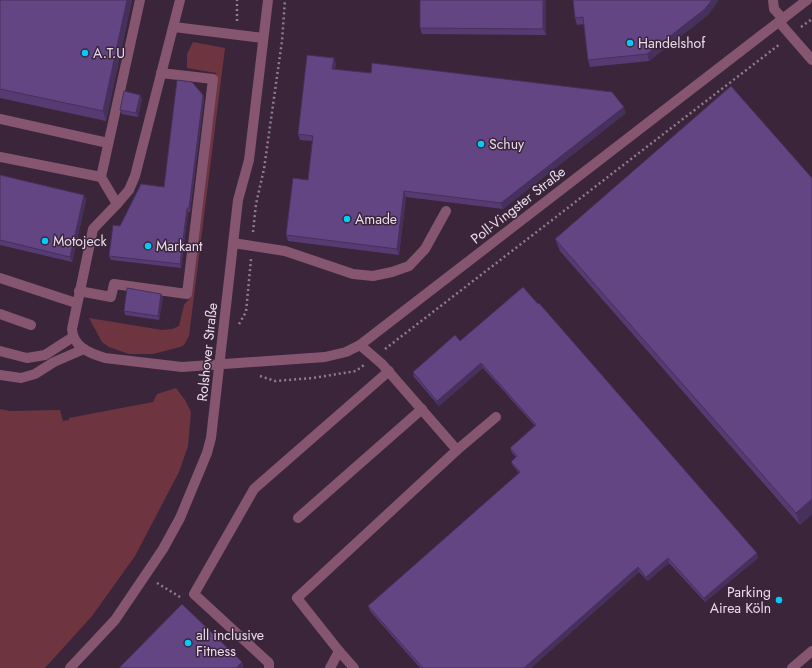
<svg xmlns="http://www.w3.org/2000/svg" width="812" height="668" font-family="Jost,sans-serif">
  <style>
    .green { fill: #6e3541 }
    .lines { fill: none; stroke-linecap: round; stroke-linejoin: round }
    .path { stroke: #8f7e90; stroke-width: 2.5; stroke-dasharray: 2 3; stroke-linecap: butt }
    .minor { stroke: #86556f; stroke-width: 10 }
    .wall { fill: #563b72 }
    .shaded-wall { fill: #46305c }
    .building { fill: #644584; stroke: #46305c }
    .poi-dot { fill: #04cbf9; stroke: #3a253b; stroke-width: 1.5 }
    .labels { text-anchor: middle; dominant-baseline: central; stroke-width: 3; stroke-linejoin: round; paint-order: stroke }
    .poi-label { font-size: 14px; fill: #ebddeb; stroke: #3a253b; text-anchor: start }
    .street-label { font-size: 14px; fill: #ebddeb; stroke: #3a253b }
  </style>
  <rect width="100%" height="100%" fill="#3a253b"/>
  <g class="green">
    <path d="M193 42 225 48 189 336 184 345 180 347 153 354H129L109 347 102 342 89 318 162 330 172 329 179 326 184 305 191 297 216 73 187 68V54Z"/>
    <path d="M176 388 185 400 191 412 188 446 179 472 135 556 92 616 45 668H0V409L10 411 60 410 63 421 69 420V418L153 402 157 394Z"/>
  </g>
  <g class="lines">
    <g class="path">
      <path d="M237 21V0"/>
      <path d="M801 27 812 19"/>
      <path d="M253 232 256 204 264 169 282 41 285 0"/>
      <path d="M239 324 246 312 251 259"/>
      <path d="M385 349 780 44"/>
      <path d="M260 376 275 381 313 378 356 371 364 365"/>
      <path d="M157 583 180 597"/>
    </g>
    <g class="minor">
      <path d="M180 0 135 176 129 190 117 204 93 229 72 329C73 347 89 353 105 358L182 367 325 357 346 352 360 345 807 0"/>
      <path d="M773 0 774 9 783 19"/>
      <path d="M779 22 812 60"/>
      <path d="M174 27 263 38"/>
      <path d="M0 119 108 143"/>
      <path d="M0 157 101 177"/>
      <path d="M117 204 101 177 140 0"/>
      <path d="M233 243 285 251 353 274 373 276 392 272 409 266 425 249 446 211"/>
      <path d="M0 278 76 303"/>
      <path d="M79 291 111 297 114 284 187 294 213 79 161 73"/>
      <path d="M0 314 31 325"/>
      <path d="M360 345 382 364 457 450 496 417"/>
      <path d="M0 351 27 358 45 355 73 337"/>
      <path d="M0 375 21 378 35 374 54 362 84 349"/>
      <path d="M298 518 422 409"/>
      <path d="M339 651 354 668"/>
      <path d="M70 668 115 620 163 549 180 518 207 453 211 438 238 200 249 160 268 0"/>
      <path d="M269 668V663L194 594 254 489 389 371"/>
      <path d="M330 668 339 651 297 598 457 450"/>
      <path d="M792 668 812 651"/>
    </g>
  </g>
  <g class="wall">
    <path d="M0 0H132L106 121 0 98Z"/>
    <path d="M420 0H546V35L422 34 420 28Z"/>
    <path d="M718 1 708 15 649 61 590 67 588 60 584 24 577 25 575 18Z"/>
    <path d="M336 64 335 69 626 113 503 209 406 197 399 255 288 241 286 235 308 180 312 141 300 140 298 134Z"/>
    <path d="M140 95 142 99 138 117 122 114 120 110Z"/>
    <path d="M203 95 204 99 190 212H188L181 268 111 260 109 256 164 187Z"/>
    <path d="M0 175 84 195 86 200 72 262 0 245Z"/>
    <path d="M812 178V514L800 525 560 251 555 239Z"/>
    <path d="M161 294 163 298 159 320 125 315 124 311Z"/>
    <path d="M460 341 758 558 705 602 669 563 648 581 639 572 531 668H420L370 611 368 606 519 473 513 466 511 462 516 457 512 453 510 448 535 426 483 368 439 406 414 377 413 372Z"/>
  </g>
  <g class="shaded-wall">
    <path d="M127 0H132L106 121 103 111Z"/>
    <path d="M543 0H546V35L543 29Z"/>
    <path d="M712 0H719L708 15 649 61 647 54Z"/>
    <path d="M334 58 336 64 334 75 332 69Z"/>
    <path d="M140 95 142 99 138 117 136 113Z"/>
    <path d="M203 95 204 99 190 212 189 208Z"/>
    <path d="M624 107 626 113 503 209 501 203Z"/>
    <path d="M404 191 406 197 399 255 397 249Z"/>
    <path d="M84 195 86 200 72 262 70 257Z"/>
    <path d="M187 208 188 212 181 268 180 264Z"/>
    <path d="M161 294 163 298 159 320 158 316Z"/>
    <path d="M481 363 483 368 439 406 437 401Z"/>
    <path d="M812 499V514L800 525 796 513Z"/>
    <path d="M757 553 758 558 705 602 704 598Z"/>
    <path d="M668 558 669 563 648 581 646 577Z"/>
    <path d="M638 567 639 572 531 668H524Z"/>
    <path d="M242 662 244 668H236Z"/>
  </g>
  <g class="building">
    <path d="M0 0H127L103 111 0 89Z"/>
    <path d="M420 0H543V29L420 28Z"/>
    <path d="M573 0H712L705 9 647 54 588 60 583 17 575 18Z"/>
    <path d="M307 55 334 58 332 69 371 73 372 63 612 92 624 107 501 203 404 191 397 249 286 235 293 178 308 180 313 136 298 134Z"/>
    <path d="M177 80 192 82 203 95 189 208H187L180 264 109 256 113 225 120 226 141 184 164 187Z"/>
    <path d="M731 86 812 178V499L796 513 555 239Z"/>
    <path d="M124 91 140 95 136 113 120 110Z"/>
    <path d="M0 175 84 195 70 257 0 240Z"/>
    <path d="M523 287 538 304 539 303 757 553 704 598 668 558 646 577 638 567 524 668H423L368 606 520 472 511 462 517 456 510 448 536 425 481 363 437 401 413 372 455 335 460 341Z"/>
    <path d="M127 288 161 294 158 316 124 311Z"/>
    <path d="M182 604 242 662 236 668H119Z"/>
  </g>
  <g class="poi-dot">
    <circle cx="630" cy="43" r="4"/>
    <circle cx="85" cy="53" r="4"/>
    <circle cx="481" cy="144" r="4"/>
    <circle cx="347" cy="219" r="4"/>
    <circle cx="45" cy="241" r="4"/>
    <circle cx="148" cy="246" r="4"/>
    <circle cx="779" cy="600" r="4"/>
    <circle cx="188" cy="643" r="4"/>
  </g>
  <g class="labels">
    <g class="poi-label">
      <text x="638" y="43">Handelshof</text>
      <text x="93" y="53">A.T.U</text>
      <text x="489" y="144">Schuy</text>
      <text x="355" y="219">Amade</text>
      <text x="53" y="241">Motojeck</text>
      <text x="156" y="246">Markant</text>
      <text x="771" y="592" text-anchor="end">Parking<tspan x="771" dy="16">Airea Köln</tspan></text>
      <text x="196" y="635">all inclusive<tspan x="196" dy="16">Fitness</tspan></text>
    </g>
    <g class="street-label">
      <text transform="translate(518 205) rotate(-38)">Poll-Vingster Straße</text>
      <text transform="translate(207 352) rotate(-84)">Rolshover Straße</text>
    </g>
  </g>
</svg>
